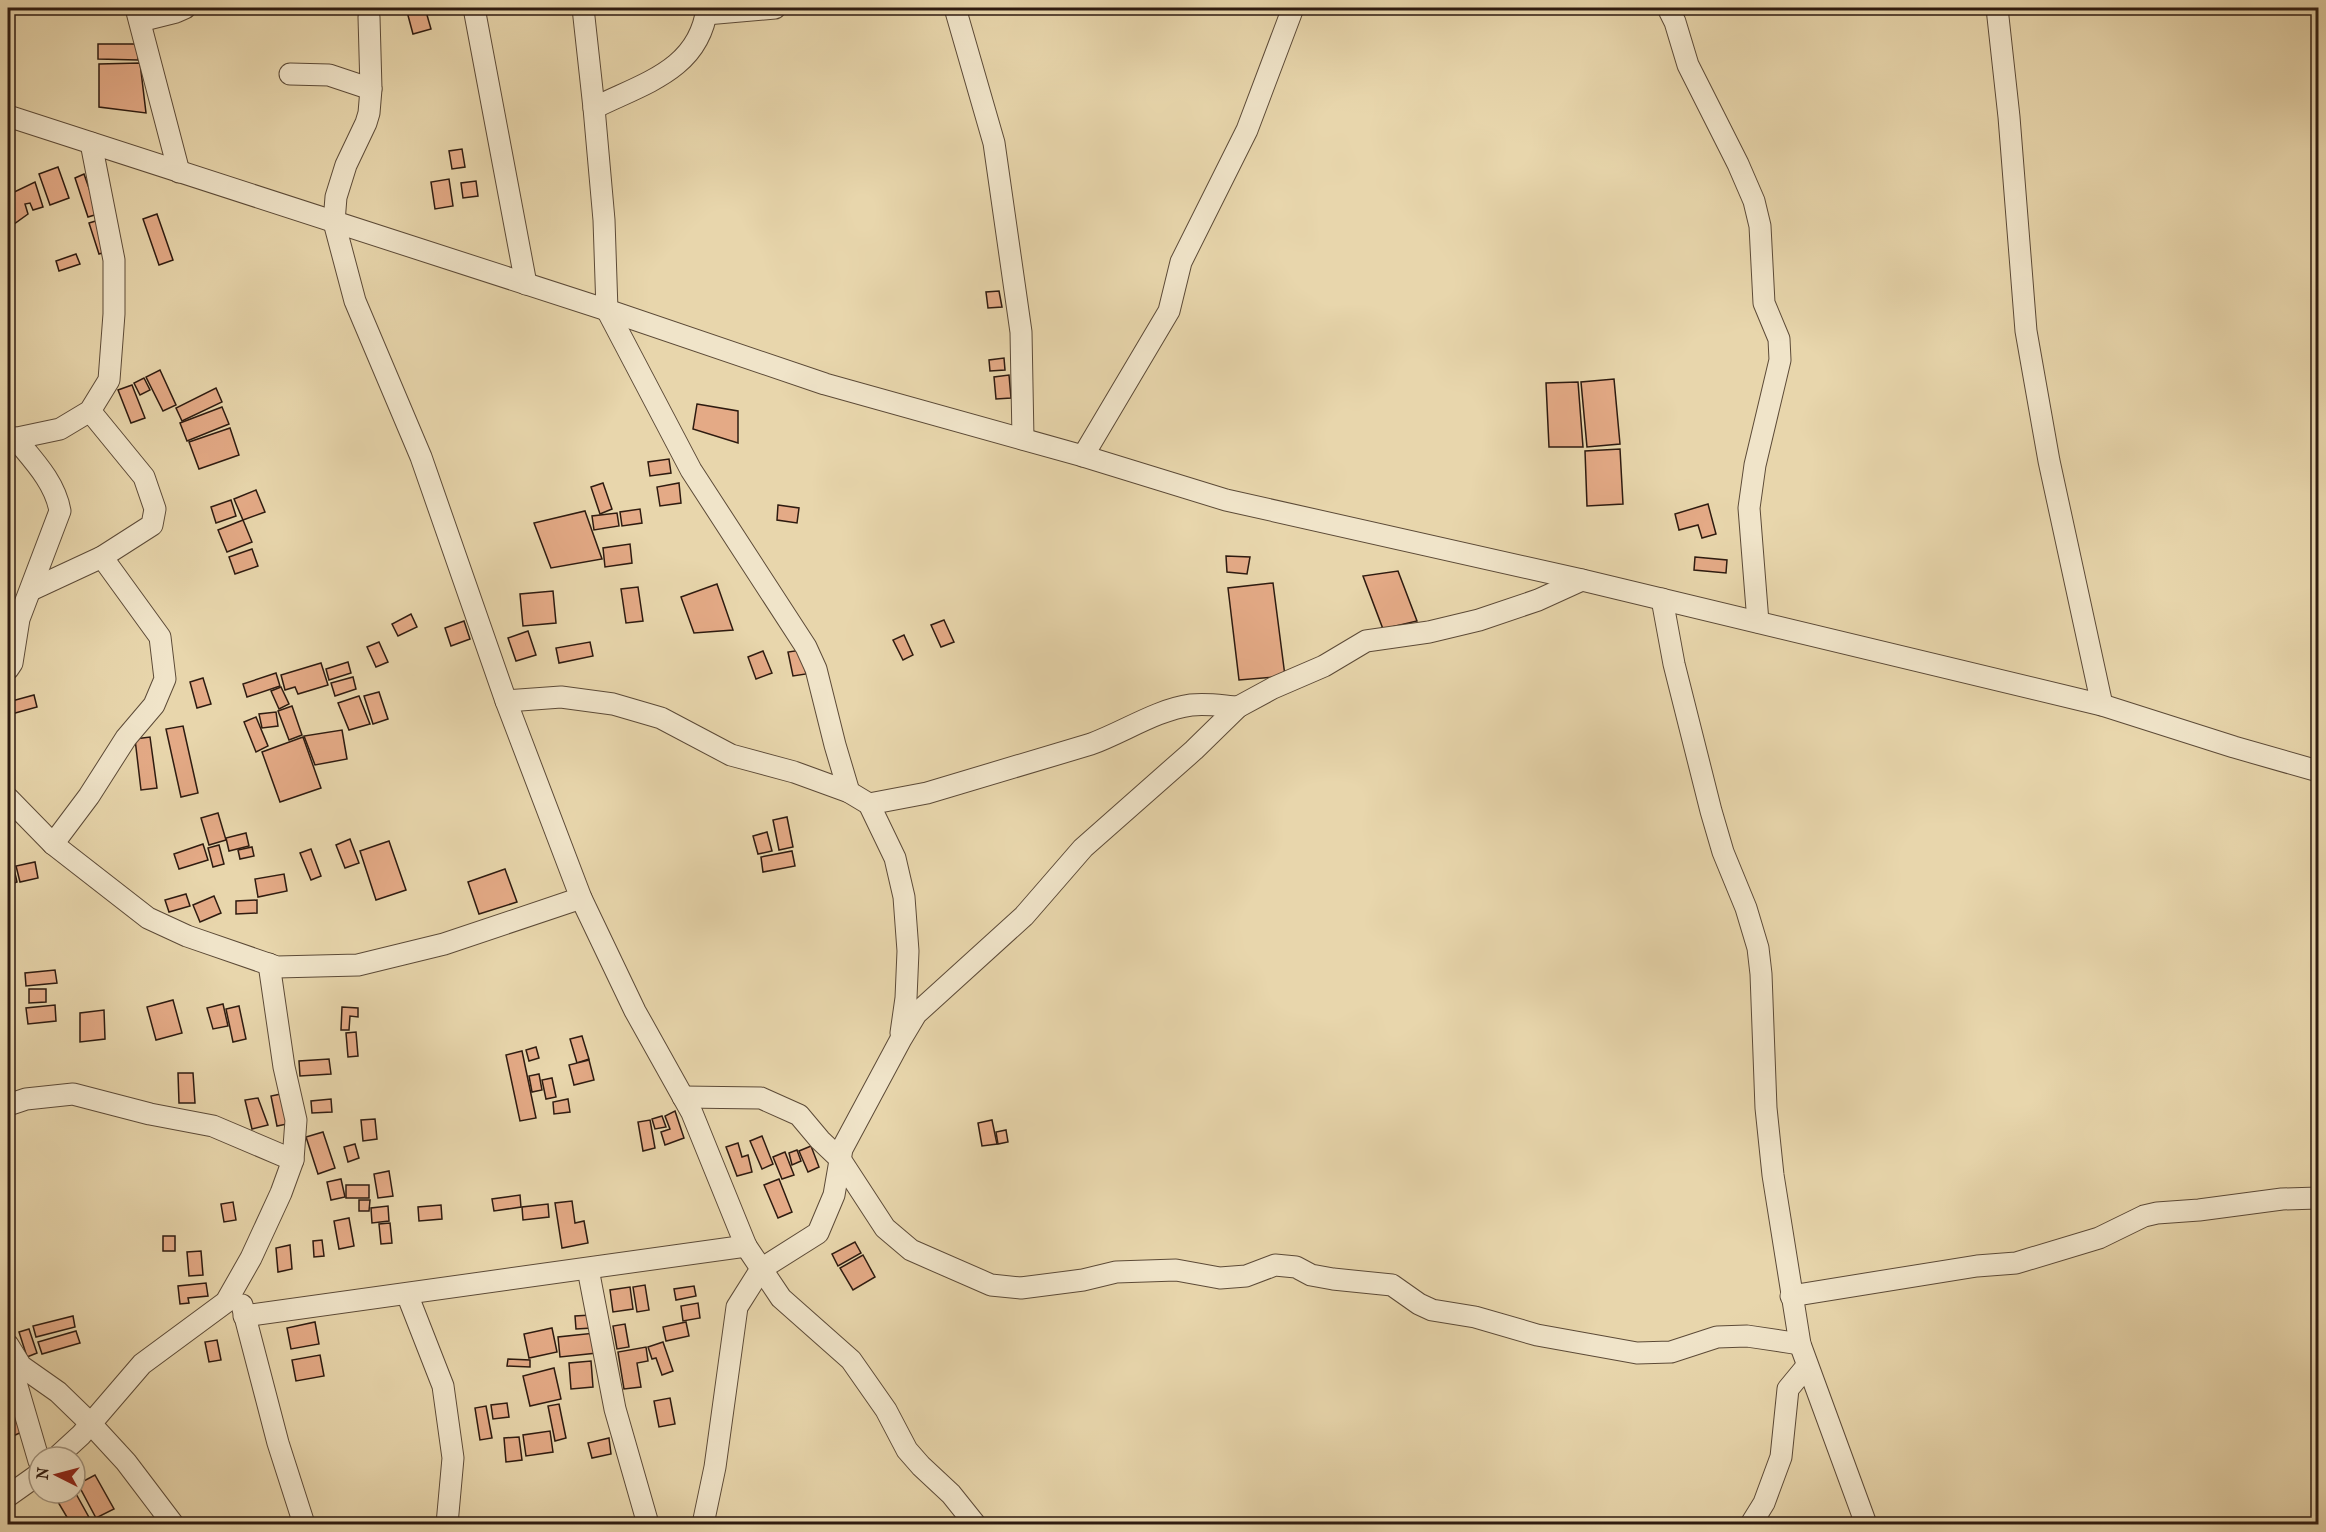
<svg xmlns="http://www.w3.org/2000/svg" width="2326" height="1532" font-family="'IM FELL French Canon',serif">
  <style>
    .building { fill: #e4aa86; stroke: #2e1b10; stroke-width: 1.5 }
    .lines { fill: none; stroke-linecap: round; stroke-linejoin: round }
    .minor-casing { stroke: #5c4a37; stroke-width: 23 }
    .minor { stroke: #f0e4c9; stroke-width: 21 }
  </style>
  <rect width="100%" height="100%" fill="#e8d6ac"/>
  <filter id="stains"><feTurbulence type="fractalNoise" baseFrequency=".00333" numOctaves="4"/><feColorMatrix values="0 0 0 0 .2 0 0 0 0 .09 0 0 0 0 .02 0 0 0 .5 -.17"/></filter>
  <radialGradient id="worn" r=".72"><stop offset=".6" stop-color="#630" stop-opacity="0"/><stop offset="1" stop-color="#630" stop-opacity=".3"/></radialGradient>
  <g class="building">
    <path d="M406 8H425L431 29 413 34Z"/>
    <path d="M98 44H138V60L98 59Z"/>
    <path d="M140 63 146 113 99 107V64Z"/>
    <path d="M462 149 465 167 452 169 449 151Z"/>
    <path d="M58 167 69 198 50 205 39 174Z"/>
    <path d="M84 174 98 214 88 217 75 178Z"/>
    <path d="M449 179 453 206 435 209 431 182Z"/>
    <path d="M476 181 478 196 463 198 461 183Z"/>
    <path d="M35 182 43 207 33 210 30 203 25 204 28 214 14 224 8 208V195Z"/>
    <path d="M157 214 173 260 159 265 143 219Z"/>
    <path d="M99 220 109 251 99 254 89 223Z"/>
    <path d="M76 254 80 264 59 271 56 261Z"/>
    <path d="M999 291 1002 307 988 308 986 292Z"/>
    <path d="M1004 358 1005 370 990 371 989 360Z"/>
    <path d="M160 370 176 405 163 411 146 377Z"/>
    <path d="M1009 375 1011 398 996 399 994 377Z"/>
    <path d="M144 378 150 390 140 395 134 383Z"/>
    <path d="M1614 379 1620 444 1587 447 1581 382Z"/>
    <path d="M1578 382 1583 447H1549L1546 383Z"/>
    <path d="M132 385 145 418 131 423 118 390Z"/>
    <path d="M216 388 222 402 182 421 176 408Z"/>
    <path d="M697 404 738 411V443L693 429Z"/>
    <path d="M222 407 229 424 187 441 180 423Z"/>
    <path d="M230 428 239 455 199 469 189 442Z"/>
    <path d="M1620 449 1623 504 1587 506 1585 451Z"/>
    <path d="M669 459 671 473 650 476 648 462Z"/>
    <path d="M603 483 612 509 600 514 591 487Z"/>
    <path d="M679 483 681 503 660 506 657 487Z"/>
    <path d="M256 490 265 512 243 520 234 499Z"/>
    <path d="M231 500 236 516 216 523 211 507Z"/>
    <path d="M1708 504 1716 534 1702 538 1698 525 1679 530 1675 514Z"/>
    <path d="M778 505 799 508 797 523 777 520Z"/>
    <path d="M640 509 642 523 622 526 620 512Z"/>
    <path d="M585 511 602 559 551 568 534 523Z"/>
    <path d="M617 513 619 526 594 530 592 516Z"/>
    <path d="M243 520 252 542 227 552 218 530Z"/>
    <path d="M630 544 632 563 605 567 603 548Z"/>
    <path d="M252 549 258 566 235 574 229 557Z"/>
    <path d="M1226 556 1250 557 1247 574 1227 572Z"/>
    <path d="M1695 557 1727 560 1726 573 1694 570Z"/>
    <path d="M1398 571 1417 621 1383 629 1363 576Z"/>
    <path d="M1273 583 1285 676 1239 680 1228 588Z"/>
    <path d="M717 584 733 630 694 633 681 597Z"/>
    <path d="M638 587 643 621 626 623 621 589Z"/>
    <path d="M553 591 556 623 523 626 520 594Z"/>
    <path d="M411 614 417 627 398 636 392 624Z"/>
    <path d="M944 620 954 642 941 647 931 625Z"/>
    <path d="M464 621 470 639 451 646 445 628Z"/>
    <path d="M528 631 536 655 516 661 508 638Z"/>
    <path d="M904 635 913 655 903 660 893 640Z"/>
    <path d="M379 642 388 662 376 667 367 647Z"/>
    <path d="M590 642 593 656 559 663 556 648Z"/>
    <path d="M801 650 806 674 793 676 788 652Z"/>
    <path d="M763 651 772 673 756 679 748 657Z"/>
    <path d="M348 662 351 673 329 680 326 669Z"/>
    <path d="M321 663 328 685 298 694 295 687 285 690 281 675Z"/>
    <path d="M276 673 280 686 247 697 243 684Z"/>
    <path d="M353 677 356 689 335 696 331 683Z"/>
    <path d="M203 678 211 704 197 708 190 682Z"/>
    <path d="M281 687 289 704 279 709 271 691Z"/>
    <path d="M379 692 388 719 373 724 364 696Z"/>
    <path d="M34 695 37 707 8 715V702Z"/>
    <path d="M359 696 370 724 349 730 338 703Z"/>
    <path d="M292 706 302 735 289 740 278 711Z"/>
    <path d="M276 712 278 726 262 728 259 714Z"/>
    <path d="M256 717 268 746 256 752 244 722Z"/>
    <path d="M183 726 198 793 181 797 166 729Z"/>
    <path d="M342 730 347 759 315 765 304 736Z"/>
    <path d="M150 737 157 788 141 790 135 739Z"/>
    <path d="M303 737 321 788 280 802 262 752Z"/>
    <path d="M218 813 226 840 209 845 201 818Z"/>
    <path d="M787 817 793 847 779 850 773 820Z"/>
    <path d="M767 832 772 851 758 854 753 836Z"/>
    <path d="M246 833 249 846 229 851 226 838Z"/>
    <path d="M350 839 359 863 345 868 336 845Z"/>
    <path d="M389 841 406 890 376 900 360 851Z"/>
    <path d="M203 844 208 860 179 869 174 854Z"/>
    <path d="M219 845 224 864 213 867 208 848Z"/>
    <path d="M252 847 254 856 240 859 238 850Z"/>
    <path d="M311 849 321 876 311 880 300 853Z"/>
    <path d="M792 851 795 866 763 872 761 857Z"/>
    <path d="M35 862 38 878 20 882 16 866Z"/>
    <path d="M14 869 17 882 8 885V870Z"/>
    <path d="M505 869 517 902 479 914 468 882Z"/>
    <path d="M284 874 287 891 258 897 255 879Z"/>
    <path d="M186 894 190 906 169 912 165 900Z"/>
    <path d="M214 896 221 913 200 922 193 905Z"/>
    <path d="M257 900V913L236 914V901Z"/>
    <path d="M55 970 57 983 26 986 25 973Z"/>
    <path d="M29 989H46V1002L29 1003Z"/>
    <path d="M173 1000 182 1033 156 1040 147 1007Z"/>
    <path d="M223 1004 228 1026 213 1029 207 1008Z"/>
    <path d="M55 1005 56 1021 28 1024 26 1008Z"/>
    <path d="M239 1006 246 1039 233 1042 226 1009Z"/>
    <path d="M342 1007 358 1008V1017L350 1016 349 1030H341Z"/>
    <path d="M104 1010 105 1039 80 1042V1013Z"/>
    <path d="M356 1032 358 1056 348 1057 346 1033Z"/>
    <path d="M582 1036 589 1059 577 1063 570 1039Z"/>
    <path d="M536 1047 539 1058 529 1061 526 1050Z"/>
    <path d="M522 1051 536 1118 520 1121 506 1055Z"/>
    <path d="M329 1059 331 1074 300 1076 299 1061Z"/>
    <path d="M589 1060 594 1080 574 1085 569 1065Z"/>
    <path d="M178 1073H193L195 1103H179Z"/>
    <path d="M539 1074 542 1090 532 1092 529 1076Z"/>
    <path d="M552 1078 556 1097 546 1099 542 1080Z"/>
    <path d="M281 1094 287 1124 277 1126 271 1096Z"/>
    <path d="M258 1098 268 1125 252 1129 245 1100Z"/>
    <path d="M331 1099 332 1112 312 1113 311 1101Z"/>
    <path d="M568 1099 570 1112 554 1114 553 1102Z"/>
    <path d="M675 1111 684 1138 665 1145 661 1132 670 1129 665 1116Z"/>
    <path d="M662 1116 666 1127 655 1129 652 1119Z"/>
    <path d="M375 1119 377 1139 363 1141 361 1120Z"/>
    <path d="M650 1120 655 1148 643 1151 638 1122Z"/>
    <path d="M992 1120 997 1144 982 1146 978 1123Z"/>
    <path d="M1006 1130 1008 1142 998 1144 996 1132Z"/>
    <path d="M323 1132 335 1168 318 1174 306 1137Z"/>
    <path d="M762 1136 773 1164 762 1169 750 1141Z"/>
    <path d="M738 1143 742 1157 748 1155 752 1172 737 1176 726 1147Z"/>
    <path d="M355 1144 359 1158 348 1162 344 1147Z"/>
    <path d="M811 1146 819 1167 808 1172 799 1151Z"/>
    <path d="M797 1150 801 1161 792 1165 789 1153Z"/>
    <path d="M785 1152 794 1175 782 1179 773 1157Z"/>
    <path d="M389 1171 393 1196 378 1198 374 1174Z"/>
    <path d="M341 1179 345 1197 331 1200 327 1182Z"/>
    <path d="M779 1179 792 1212 778 1218 764 1185Z"/>
    <rect x="346" y="1185" width="23" height="13"/>
    <path d="M520 1195 521 1207 494 1211 492 1199Z"/>
    <path d="M359 1200H370L369 1211H359Z"/>
    <path d="M572 1201 575 1223 584 1221 588 1243 562 1248 555 1203Z"/>
    <path d="M233 1202 236 1220 224 1222 221 1204Z"/>
    <path d="M548 1204 549 1217 523 1220 522 1207Z"/>
    <path d="M441 1205 442 1219 419 1221 418 1207Z"/>
    <path d="M388 1206 389 1221 372 1223 371 1208Z"/>
    <path d="M349 1218 354 1246 339 1249 334 1221Z"/>
    <path d="M390 1223 392 1243 381 1244 379 1224Z"/>
    <rect x="163" y="1236" width="12" height="15"/>
    <path d="M322 1240 324 1256 314 1257 313 1241Z"/>
    <path d="M855 1242 861 1253 838 1266 832 1254Z"/>
    <path d="M290 1245 292 1269 278 1272 276 1248Z"/>
    <path d="M201 1251 203 1275 189 1276 187 1252Z"/>
    <path d="M863 1255 875 1277 853 1290 840 1268Z"/>
    <path d="M206 1283 208 1296 188 1298 189 1303 180 1304 178 1286Z"/>
    <path d="M645 1285 649 1310 637 1312 633 1287Z"/>
    <path d="M694 1286 696 1296 676 1300 674 1289Z"/>
    <path d="M630 1287 633 1309 613 1312 610 1290Z"/>
    <path d="M698 1303 700 1318 683 1321 681 1306Z"/>
    <path d="M591 1315 592 1328 576 1329 575 1316Z"/>
    <path d="M73 1316 75 1327 36 1337 33 1326Z"/>
    <path d="M315 1322 319 1344 291 1349 287 1328Z"/>
    <path d="M686 1322 689 1336 666 1341 663 1327Z"/>
    <path d="M625 1324 629 1347 617 1349 613 1326Z"/>
    <path d="M552 1328 557 1352 529 1358 524 1334Z"/>
    <path d="M29 1329 37 1353 27 1357 19 1332Z"/>
    <path d="M76 1331 80 1343 42 1354 38 1342Z"/>
    <path d="M595 1333 597 1353 560 1357 558 1337Z"/>
    <path d="M217 1340 221 1360 209 1362 205 1342Z"/>
    <path d="M663 1342 673 1371 662 1375 656 1358 652 1359 648 1347Z"/>
    <path d="M646 1347 648 1361 637 1363 641 1387 624 1389 618 1352Z"/>
    <path d="M320 1355 324 1376 296 1381 292 1360Z"/>
    <path d="M508 1359 530 1360V1367L507 1366Z"/>
    <path d="M591 1361 593 1387 571 1389 569 1363Z"/>
    <path d="M554 1368 561 1399 530 1406 523 1376Z"/>
    <path d="M670 1398 675 1424 659 1427 654 1401Z"/>
    <path d="M507 1403 509 1417 493 1419 491 1405Z"/>
    <path d="M559 1404 566 1438 555 1441 548 1406Z"/>
    <path d="M486 1406 492 1438 480 1440 475 1408Z"/>
    <path d="M19 1418 24 1431 11 1437 8 1423Z"/>
    <path d="M550 1431 553 1452 526 1456 523 1435Z"/>
    <path d="M519 1437 522 1460 506 1462 504 1438Z"/>
    <path d="M609 1438 611 1454 592 1458 588 1443Z"/>
    <path d="M95 1475 114 1509 96 1518 78 1484Z"/>
    <path d="M75 1492 91 1521 85 1524H71L55 1497 61 1493Z"/>
  </g>
  <g class="lines">
    <g class="minor-casing">
      <g id="minor">
        <path d="M136 8 179 172"/>
        <path d="M474 8 526 284"/>
        <path d="M583 8 594 108 604 220 607 310 691 470 806 647 816 669 835 745 849 792"/>
        <path d="M955 8 994 143 1021 332 1023 439"/>
        <path d="M1668 8 1675 22 1688 65 1738 164 1754 201 1760 226 1764 303 1779 339 1780 360 1755 465 1749 508 1758 622"/>
        <path d="M1997 8 2009 117 2026 331 2049 461 2102 705"/>
        <path d="M706 14 775 8"/>
        <path d="M369 17 371 89 369 113 366 123 346 165 336 197 334 222 355 301 421 457 506 701 581 898 635 1011 692 1113 746 1246 781 1298 851 1360 886 1410 907 1450 921 1466 951 1494 975 1524"/>
        <path d="M140 21 176 12 185 8"/>
        <path d="M290 74 329 75 371 89"/>
        <path d="M594 108C644 83 699 70 707 8"/>
        <path d="M8 116 607 310 825 384 1083 456 1226 500 1582 580 2102 705 2234 747 2318 771"/>
        <path d="M8 440 60 429 90 411 109 380 114 314V260L91 143"/>
        <path d="M1083 456 1169 311 1181 262 1247 130 1293 8"/>
        <path d="M31 590 102 557 152 525 155 509 144 477 90 411"/>
        <path d="M1662 599 1674 664 1711 811 1723 852 1746 908 1758 948 1761 974 1766 1108 1773 1175 1800 1344 1866 1524"/>
        <path d="M8 669 12 663 19 619 60 511C55 482 33 460 15 438"/>
        <path d="M506 701 561 697 613 704 661 718 731 755 794 772 849 792 869 804 895 858 904 897 908 951 906 998 901 1033"/>
        <path d="M8 798 53 844 148 918 187 936 277 967 358 965 444 944 581 898"/>
        <path d="M869 804 927 793 1091 744C1124 732 1156 710 1191 705 1207 703 1223 706 1238 707"/>
        <path d="M53 844 89 796 126 738 154 705 165 679 160 637 102 557"/>
        <path d="M683 1097 761 1098 799 1115 820 1140 840 1159 885 1228 911 1250 991 1285 1021 1288 1083 1280 1116 1272 1176 1270 1220 1278 1246 1276 1275 1265 1296 1267 1311 1275 1333 1279 1392 1285 1419 1304 1432 1310 1475 1317 1537 1335 1637 1353 1671 1352 1717 1337 1747 1336 1800 1344"/>
        <path d="M8 1105 26 1099 73 1094 150 1114 213 1126 293 1160"/>
        <path d="M588 1269 615 1409 648 1524"/>
        <path d="M407 1294 443 1386 453 1458 447 1524"/>
        <path d="M1791 1296 1977 1266 2016 1263 2099 1238 2144 1216 2157 1213 2199 1210 2282 1199 2318 1198"/>
        <path d="M242 1305 278 1443 304 1524"/>
        <path d="M244 1316 746 1246"/>
        <path d="M8 1345 21 1366 58 1392 91 1424 126 1462 173 1524"/>
        <path d="M12 1369 39 1461"/>
        <path d="M57 1457 81 1435 142 1364 226 1302 251 1258 281 1193 293 1160 296 1120 284 1067 269 964"/>
        <path d="M8 1496 39 1474"/>
        <path d="M703 1524 715 1467 737 1307 761 1269 818 1233 834 1195 842 1149 901 1039 916 1014 1024 916 1083 848 1194 750 1238 707 1273 688 1324 666 1366 641 1429 632 1479 620 1538 600 1582 580"/>
        <path d="M1751 1524 1764 1503 1781 1457 1788 1389 1807 1366"/>
      </g>
    </g>
    <use href="#minor" class="minor"/>
  </g>
  <rect width="2326" height="1532" fill="none" stroke="#e8d6ac" stroke-width="30"/>
  <rect x="9" y="9" width="2308" height="1514" fill="none" stroke="#2e1b10" stroke-width="3"/>
  <rect x="15" y="15" width="2296" height="1502" fill="none" stroke="#2e1b10" stroke-width="1.5"/>
  <g transform="translate(57 1475) rotate(276)"><circle r="28" fill="#f0e4c9" stroke="#a2947f" stroke-width="1.5"/>
  <path d="M0-4.5L10 22L0 15L-10 22Z" fill="#8f2418"/>
  <text y="-9" font-size="16" font-weight="bold" text-anchor="middle" fill="#2e1b10">N</text>
  </g>
  <rect width="100%" height="100%" filter="url(#stains)"/>
  <rect width="100%" height="100%" fill="url(#worn)"/>
</svg>
